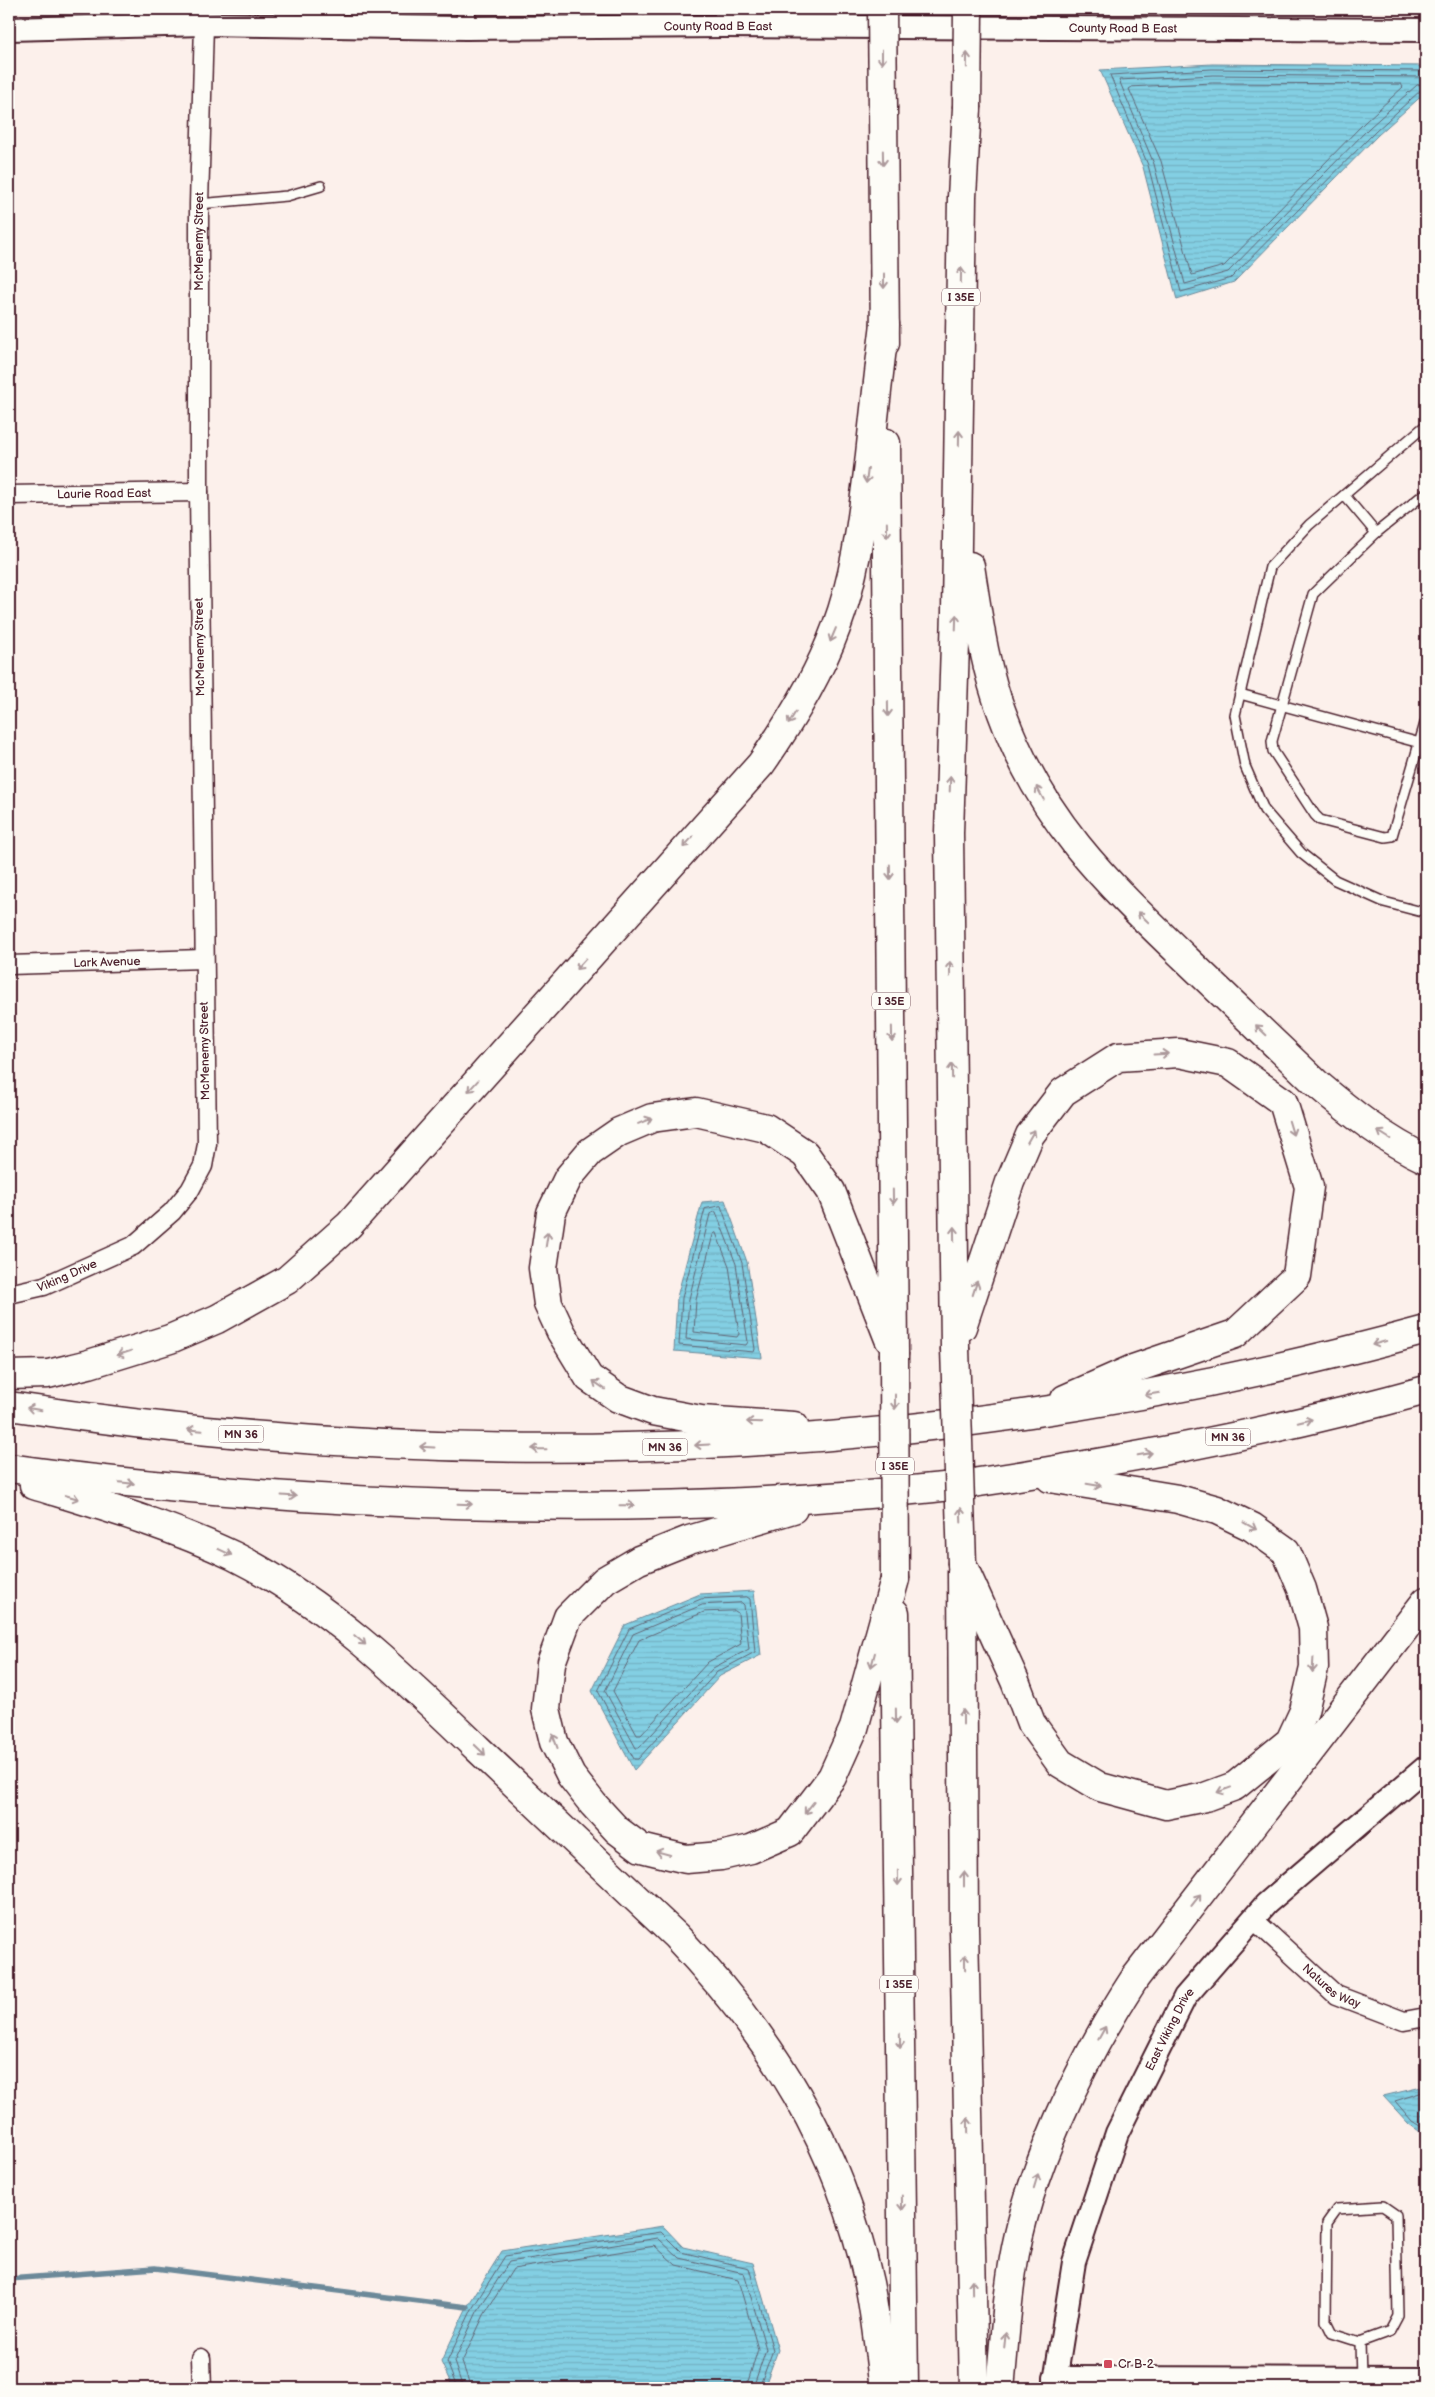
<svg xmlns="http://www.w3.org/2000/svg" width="1435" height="2397" font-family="'Balsamiq Sans',sans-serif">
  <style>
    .water { fill: url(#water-rules); stroke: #6c8999 }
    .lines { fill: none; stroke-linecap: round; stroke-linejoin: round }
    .shore { stroke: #616575; stroke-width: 1 }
    .stream { stroke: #6c8999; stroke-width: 5.5 }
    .service-casing { stroke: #4a1f2b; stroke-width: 12 }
    .minor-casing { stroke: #4a1f2b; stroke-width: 21 }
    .tertiary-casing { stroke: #4a1f2b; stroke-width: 26 }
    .motorway-casing { stroke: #4a1f2b; stroke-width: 31 }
    .service { stroke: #fdfcf7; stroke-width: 9 }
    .minor { stroke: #fdfcf7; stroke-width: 18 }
    .tertiary { stroke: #fdfcf7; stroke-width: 22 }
    .motorway { stroke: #fdfcf7; stroke-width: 28 }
    .motorway-bridge-casing { stroke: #4a1f2b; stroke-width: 31; stroke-linecap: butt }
    .motorway-bridge { stroke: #fdfcf7; stroke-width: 28 }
    .oneway { stroke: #ac999b }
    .poi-dot { fill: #d1495b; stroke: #fdfcf7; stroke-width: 2 }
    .labels { text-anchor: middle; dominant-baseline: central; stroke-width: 4; stroke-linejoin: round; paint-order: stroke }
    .shield { fill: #fdfcf7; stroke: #806168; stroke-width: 1 }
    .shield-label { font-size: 11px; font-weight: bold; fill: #4a1f2b }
    .street-label { font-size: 12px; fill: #4a1f2b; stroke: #fdfcf7 }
    .poi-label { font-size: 12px; fill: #4a1f2b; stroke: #fdfcf7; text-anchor: start }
  </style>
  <defs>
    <pattern id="water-rules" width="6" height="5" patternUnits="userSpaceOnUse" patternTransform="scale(1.25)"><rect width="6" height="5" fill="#83cfe3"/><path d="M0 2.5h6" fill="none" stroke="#73b1c3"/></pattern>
  </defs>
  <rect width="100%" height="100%" fill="#fcf0eb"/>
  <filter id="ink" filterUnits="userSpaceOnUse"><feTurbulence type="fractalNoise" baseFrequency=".02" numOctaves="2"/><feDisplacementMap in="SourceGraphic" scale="10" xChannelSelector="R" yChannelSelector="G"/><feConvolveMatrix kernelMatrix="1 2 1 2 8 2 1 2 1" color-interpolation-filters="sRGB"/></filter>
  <g filter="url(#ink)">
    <g class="water">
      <path d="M1212 64 1426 66V92L1378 135 1234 282 1177 300 1143 167 1100 70Z"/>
      <path d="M725 1200 747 1262 762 1358 674 1351 677 1297 702 1202Z"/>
      <path d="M754 1591 761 1655 720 1676 634 1770 592 1691 625 1625 700 1594Z"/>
      <path d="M1426 2086V2136L1409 2124 1383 2096Z"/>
      <path d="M663 2226 683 2247 753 2263 778 2350 764 2388H453L441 2362 467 2307 502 2251Z"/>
    </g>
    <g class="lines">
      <g class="shore">
        <path d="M1426 71 1212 69 1110 75 1148 165 1181 292 1231 278 1375 132 1421 90 1426 89"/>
        <path d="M1426 77 1213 75 1119 80 1154 164 1185 284 1228 272 1370 127 1417 85 1426 83"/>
        <path d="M1213 83 1401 84 1403 87 1365 122 1224 266 1192 275 1161 161 1129 89 1132 87Z"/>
        <path d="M721 1206 742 1263 755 1349 754 1352 679 1345 682 1298 705 1209Z"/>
        <path d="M716 1212 736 1264 748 1342 746 1345 686 1339 689 1299 710 1214Z"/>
        <path d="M716 1233 729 1266 739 1334 737 1337 694 1332 696 1300 713 1235Z"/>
        <path d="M747 1597 750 1599 755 1652 717 1672 638 1759H634L598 1691 629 1629 701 1599Z"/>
        <path d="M742 1603 744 1605 749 1649 713 1668 639 1748H636L605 1691 633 1634 702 1605Z"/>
        <path d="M735 1611 738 1613 741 1644 708 1662 641 1735H637L613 1691 639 1640 704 1612Z"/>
        <path d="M1426 2091 1395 2101 1412 2121 1426 2130"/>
        <path d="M457 2388 447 2362 472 2309 505 2256 661 2232 681 2252 749 2268 773 2350 759 2388"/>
        <path d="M463 2388 454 2362 477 2312 509 2262 658 2238 679 2258 744 2273 766 2349 753 2388"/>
        <path d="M471 2388 462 2362 484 2315 513 2269 655 2246 676 2265 738 2280 758 2349 746 2388"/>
      </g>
      <path class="stream" d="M9 2279 155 2268 467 2307"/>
      <g class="service-casing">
        <g id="service">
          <path d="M142 9 143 25"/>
          <path d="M199 204 287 196 321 186"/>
          <path d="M1426 425 1309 525 1270 567 1235 715 1245 766 1264 810 1301 853 1335 880 1384 902 1426 913"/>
          <path d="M1426 495H1423L1376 533 1313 594 1272 741 1273 751 1315 815 1320 820 1385 837 1392 836 1426 720"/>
          <path d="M1345 496 1376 533"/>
          <path d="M1240 694 1420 743"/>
          <path d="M1360 2342 1332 2333 1326 2321 1327 2223 1337 2209 1383 2206 1396 2215 1398 2316 1390 2331 1360 2342 1361 2378"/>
        </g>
      </g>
      <g class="minor-casing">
        <g id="minor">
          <path d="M466 9V28"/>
          <path d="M724 9V26"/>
          <path id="s1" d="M9 495 199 492"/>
          <path id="s2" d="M9 965 203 959"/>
          <path id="s3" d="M9 1294 44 1286 133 1246 172 1212 190 1190 203 1166 207 1144 199 492V204L204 24"/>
          <path id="s4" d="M1253 1919 1336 1995 1404 2021 1426 2017"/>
          <path d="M201 2358 202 2388"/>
        </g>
      </g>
      <g class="tertiary-casing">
        <g id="tertiary">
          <path id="s5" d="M9 29 204 24 466 28 724 26 1426 30"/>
          <path d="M1055 2378 1426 2379"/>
          <path id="s6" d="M1054 2388 1074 2262 1117 2133 1185 1997 1266 1904 1426 1767"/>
        </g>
      </g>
      <g class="motorway-casing">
        <g id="motorway">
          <path d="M883 109 885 343"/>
          <path d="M886 443 894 1353"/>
          <path d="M970 566C978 616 984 666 1002 713 1041 820 1105 881 1184 957 1228 999 1272 1041 1316 1083 1350 1112 1385 1140 1426 1159"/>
          <path d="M962 1327 1010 1182 1030 1135 1063 1092 1118 1057 1179 1053 1228 1063 1283 1102 1309 1187 1297 1276 1235 1334 1133 1369 1065 1399"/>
          <path d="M955 1348 949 833 956 612 962 197 967 108"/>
          <path d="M9 1375 48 1374 89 1364 170 1339 217 1319 287 1280 349 1225 761 764C791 721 818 677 836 628 856 575 862 519 869 464 874 417 879 370 885 324"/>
          <path d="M9 1406C484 1479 962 1458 1426 1330"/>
          <path d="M794 1426 701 1420 653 1411 618 1398 589 1378 561 1332 548 1304 543 1268 551 1213 568 1178 590 1152 619 1132 652 1118 696 1112 766 1128 805 1154 831 1191 889 1339"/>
          <path d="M9 1468C106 1482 204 1490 302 1497 512 1510 724 1510 933 1488 988 1482 1042 1472 1097 1463 1207 1444 1318 1420 1426 1390"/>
          <path d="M34 1485C102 1506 169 1525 234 1556 328 1603 403 1677 478 1749 544 1811 610 1874 676 1936 772 2037 839 2145 869 2283 876 2318 879 2353 884 2388"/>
          <path d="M793 1509 689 1540 639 1560 605 1580 568 1617 551 1663 546 1709 554 1742 571 1776 593 1804 617 1830 641 1848 686 1859 721 1856 751 1849 790 1832 832 1777 854 1728 895 1579"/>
          <path d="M962 1564 1015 1681 1031 1723 1060 1763 1100 1787 1166 1805 1205 1797 1235 1786 1290 1741 1304 1711 1314 1668 1313 1628 1302 1589 1286 1551 1252 1527 1217 1510 1178 1499 1050 1478"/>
          <path d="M962 1572 964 1928 974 2388"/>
          <path d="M895 1613 904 2388"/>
          <path d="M1000 2388C1004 2349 1006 2310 1012 2271 1026 2174 1082 2059 1135 1978L1426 1601"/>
        </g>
      </g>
      <use href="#service" class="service"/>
      <use href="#minor" class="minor"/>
      <use href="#tertiary" class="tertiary"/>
      <use href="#motorway" class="motorway"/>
      <g class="motorway-bridge-casing">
        <g id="motorway-bridge">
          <path d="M882 9 883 109"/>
          <path d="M967 108 968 9"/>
          <path d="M955 1348 962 1564"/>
          <path d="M894 1353 895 1579"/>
        </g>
      </g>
      <use href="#motorway-bridge" class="motorway-bridge"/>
    </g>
    <defs><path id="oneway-shaft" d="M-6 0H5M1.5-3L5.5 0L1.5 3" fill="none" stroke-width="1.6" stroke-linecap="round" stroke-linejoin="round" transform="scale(1.25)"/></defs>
    <g class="oneway">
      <use href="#oneway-shaft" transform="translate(882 57) rotate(90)"/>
      <use href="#oneway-shaft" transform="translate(967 60) rotate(-89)"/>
      <use href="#oneway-shaft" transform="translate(883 158) rotate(89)"/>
      <use href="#oneway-shaft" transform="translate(961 275) rotate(-89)"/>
      <use href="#oneway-shaft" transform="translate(884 281) rotate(90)"/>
      <use href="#oneway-shaft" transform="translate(959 438) rotate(-89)"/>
      <use href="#oneway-shaft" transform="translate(867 476) rotate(97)"/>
      <use href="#oneway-shaft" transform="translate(887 530) rotate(89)"/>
      <use href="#oneway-shaft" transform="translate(956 622) rotate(-88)"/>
      <use href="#oneway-shaft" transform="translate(833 635) rotate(113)"/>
      <use href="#oneway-shaft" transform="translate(888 709) rotate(89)"/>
      <use href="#oneway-shaft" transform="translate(792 718) rotate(121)"/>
      <use href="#oneway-shaft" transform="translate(950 784) rotate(-88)"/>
      <use href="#oneway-shaft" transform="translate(1040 793) rotate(-119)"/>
      <use href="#oneway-shaft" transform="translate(688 842) rotate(132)"/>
      <use href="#oneway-shaft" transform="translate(890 872) rotate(89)"/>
      <use href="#oneway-shaft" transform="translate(1143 917) rotate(-136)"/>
      <use href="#oneway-shaft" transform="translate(581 964) rotate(132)"/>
      <use href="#oneway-shaft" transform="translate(950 969) rotate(-91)"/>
      <use href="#oneway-shaft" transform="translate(1261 1030) rotate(-136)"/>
      <use href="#oneway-shaft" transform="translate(892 1034) rotate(89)"/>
      <use href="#oneway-shaft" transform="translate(1161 1054) rotate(-3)"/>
      <use href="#oneway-shaft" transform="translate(952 1071) rotate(-91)"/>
      <use href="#oneway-shaft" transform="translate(473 1086) rotate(132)"/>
      <use href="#oneway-shaft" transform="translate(645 1121) rotate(-22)"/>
      <use href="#oneway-shaft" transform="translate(1291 1128) rotate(73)"/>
      <use href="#oneway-shaft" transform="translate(1384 1135) rotate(-148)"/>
      <use href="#oneway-shaft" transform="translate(1031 1136) rotate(-60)"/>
      <use href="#oneway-shaft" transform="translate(893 1197) rotate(89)"/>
      <use href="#oneway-shaft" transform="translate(954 1234) rotate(-91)"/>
      <use href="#oneway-shaft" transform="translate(547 1239) rotate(-81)"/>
      <use href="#oneway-shaft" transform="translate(975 1288) rotate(-72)"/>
      <use href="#oneway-shaft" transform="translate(1379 1343) rotate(165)"/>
      <use href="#oneway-shaft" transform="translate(124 1353) rotate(162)"/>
      <use href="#oneway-shaft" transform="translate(599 1385) rotate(-145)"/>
      <use href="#oneway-shaft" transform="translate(1152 1394) rotate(170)"/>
      <use href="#oneway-shaft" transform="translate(895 1402) rotate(90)"/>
      <use href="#oneway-shaft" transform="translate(34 1409) rotate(-171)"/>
      <use href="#oneway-shaft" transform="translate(1305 1421) rotate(-13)"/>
      <use href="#oneway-shaft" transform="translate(754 1422) rotate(-178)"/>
      <use href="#oneway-shaft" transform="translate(195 1430) rotate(-175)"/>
      <use href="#oneway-shaft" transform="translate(702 1445) rotate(177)"/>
      <use href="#oneway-shaft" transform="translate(427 1447) rotate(-177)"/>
      <use href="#oneway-shaft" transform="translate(539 1449) rotate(-179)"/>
      <use href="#oneway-shaft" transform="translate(1145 1454) rotate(-10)"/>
      <use href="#oneway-shaft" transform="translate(127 1483) rotate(6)"/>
      <use href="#oneway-shaft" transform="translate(1094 1485) rotate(9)"/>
      <use href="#oneway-shaft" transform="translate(289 1496) rotate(4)"/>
      <use href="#oneway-shaft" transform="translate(72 1497) rotate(16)"/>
      <use href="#oneway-shaft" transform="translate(465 1504) rotate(2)"/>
      <use href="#oneway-shaft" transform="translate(627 1505) rotate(-1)"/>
      <use href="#oneway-shaft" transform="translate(961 1515) rotate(-92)"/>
      <use href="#oneway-shaft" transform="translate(1250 1526) rotate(29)"/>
      <use href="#oneway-shaft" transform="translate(225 1552) rotate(25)"/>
      <use href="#oneway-shaft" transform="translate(360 1640) rotate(40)"/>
      <use href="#oneway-shaft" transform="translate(873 1660) rotate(105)"/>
      <use href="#oneway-shaft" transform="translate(1313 1665) rotate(93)"/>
      <use href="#oneway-shaft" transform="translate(896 1716) rotate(89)"/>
      <use href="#oneway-shaft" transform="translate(963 1717) rotate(-90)"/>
      <use href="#oneway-shaft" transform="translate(555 1741) rotate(-110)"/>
      <use href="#oneway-shaft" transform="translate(480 1750) rotate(44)"/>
      <use href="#oneway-shaft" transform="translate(1224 1790) rotate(160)"/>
      <use href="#oneway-shaft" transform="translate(809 1808) rotate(128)"/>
      <use href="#oneway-shaft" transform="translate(663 1853) rotate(-165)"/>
      <use href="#oneway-shaft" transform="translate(898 1878) rotate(89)"/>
      <use href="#oneway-shaft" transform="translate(964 1879) rotate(-90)"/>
      <use href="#oneway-shaft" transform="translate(1196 1900) rotate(-52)"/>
      <use href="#oneway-shaft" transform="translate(965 1962) rotate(-91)"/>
      <use href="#oneway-shaft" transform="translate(1102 2033) rotate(-61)"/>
      <use href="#oneway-shaft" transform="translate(900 2041) rotate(89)"/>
      <use href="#oneway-shaft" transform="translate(968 2125) rotate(-91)"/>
      <use href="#oneway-shaft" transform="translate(1036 2181) rotate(-73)"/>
      <use href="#oneway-shaft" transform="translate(902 2203) rotate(89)"/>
      <use href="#oneway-shaft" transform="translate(972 2287) rotate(-91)"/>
      <use href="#oneway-shaft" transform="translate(1005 2340) rotate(-84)"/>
    </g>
  </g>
  <rect class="poi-dot" x="1103" y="2359" width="10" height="10" rx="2.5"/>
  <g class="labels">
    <g class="shield">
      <rect x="942" y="288.5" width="38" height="17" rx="4"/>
      <rect x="872" y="992.5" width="38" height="17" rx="4"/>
      <rect x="218.5" y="1425.5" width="45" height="17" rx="4"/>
      <rect x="1205.5" y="1428.5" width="45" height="17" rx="4"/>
      <rect x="642.5" y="1438.5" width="45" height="17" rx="4"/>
      <rect x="876" y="1457.5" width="38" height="17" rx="4"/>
      <rect x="880" y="1975.5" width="38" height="17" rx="4"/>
    </g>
    <g class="shield-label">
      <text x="961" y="297">I 35E</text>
      <text x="891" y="1001">I 35E</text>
      <text x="241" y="1434">MN 36</text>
      <text x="1228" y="1437">MN 36</text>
      <text x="665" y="1447">MN 36</text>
      <text x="895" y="1466">I 35E</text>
      <text x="899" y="1984">I 35E</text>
    </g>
    <g class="street-label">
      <text stroke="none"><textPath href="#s5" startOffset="709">County Road B East</textPath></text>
      <text stroke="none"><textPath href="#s5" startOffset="1114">County Road B East</textPath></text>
      <text stroke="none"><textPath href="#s3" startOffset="1166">McMenemy Street</textPath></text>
      <text stroke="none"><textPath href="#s1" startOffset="95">Laurie Road East</textPath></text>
      <text transform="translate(200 647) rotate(-91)">McMenemy Street</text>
      <text stroke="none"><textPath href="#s2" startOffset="98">Lark Avenue</textPath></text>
      <text transform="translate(205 1051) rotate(-91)">McMenemy Street</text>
      <text stroke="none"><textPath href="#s3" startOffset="61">Viking Drive</textPath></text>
      <text stroke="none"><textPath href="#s4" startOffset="104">Natures Way</textPath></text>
      <text stroke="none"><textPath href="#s6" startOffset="380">East Viking Drive</textPath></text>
    </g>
    <g class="poi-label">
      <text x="1118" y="2364">Cr B-2</text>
    </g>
  </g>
  <rect width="1435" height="2397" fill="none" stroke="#fdfcf7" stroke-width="30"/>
  <rect x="15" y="15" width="1405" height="2367" fill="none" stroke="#4a1f2b" stroke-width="2" filter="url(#ink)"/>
</svg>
